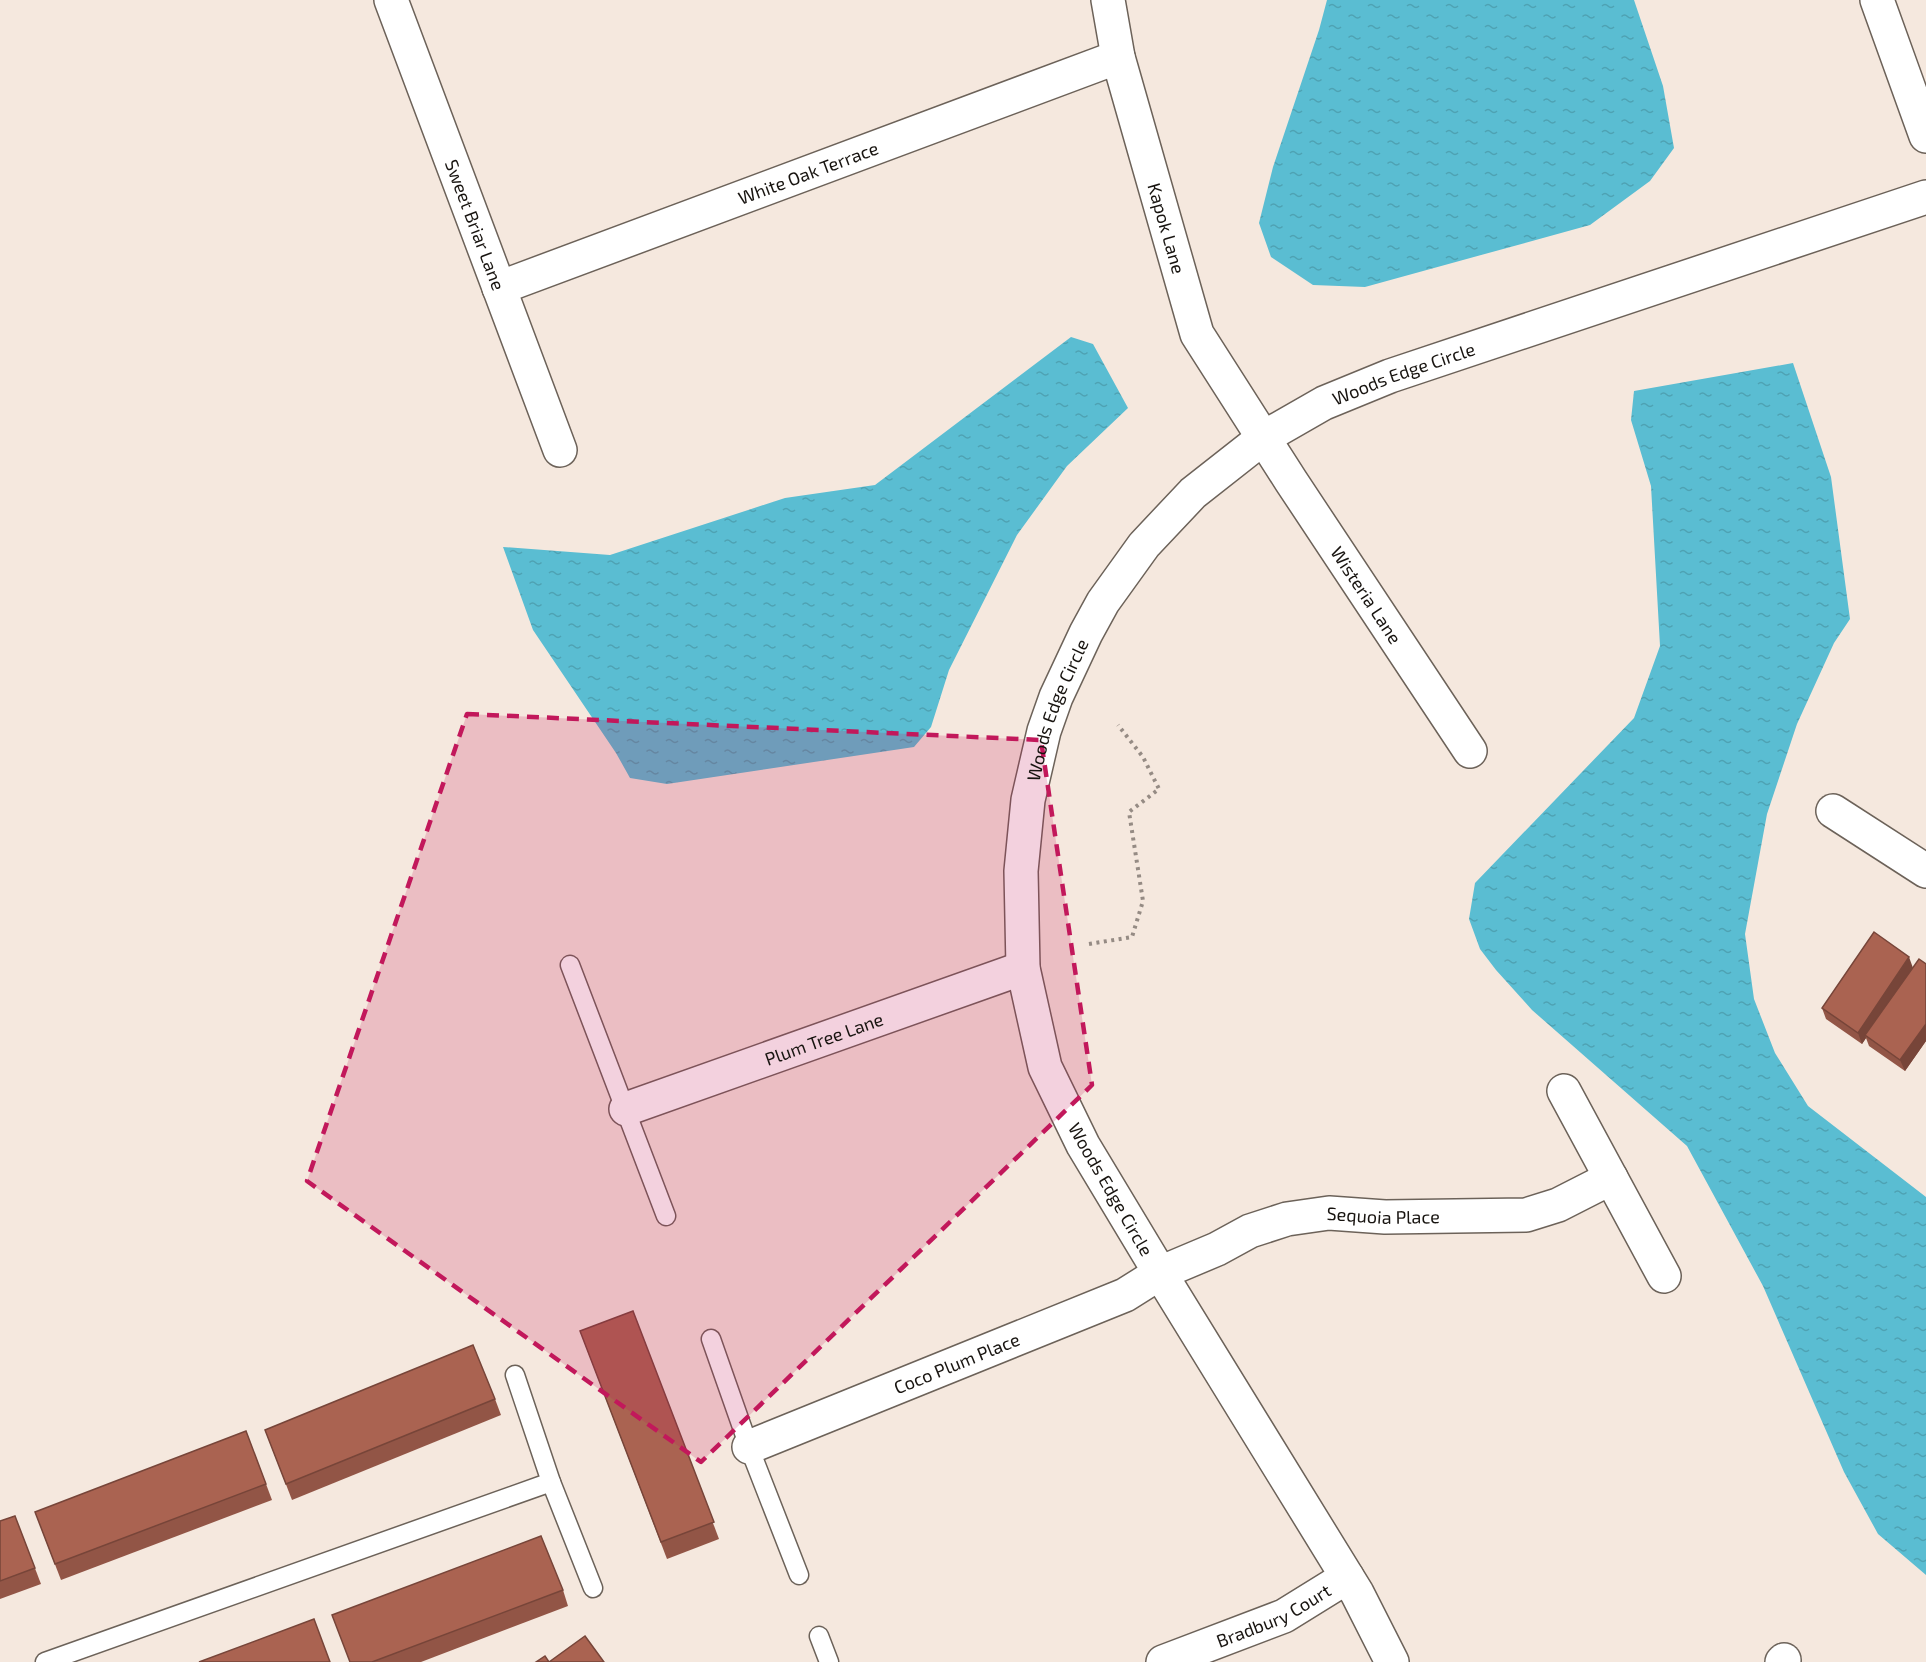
<svg xmlns="http://www.w3.org/2000/svg" width="1926" height="1662" font-family="'Exo 2',sans-serif">
  <style>
    .water { fill: url(#water-ripples) }
    .lines { fill: none; stroke-linecap: round; stroke-linejoin: round }
    .service-casing { stroke: #6c6259; stroke-width: 21 }
    .minor-casing { stroke: #6c6259; stroke-width: 36 }
    .path { stroke: #958b84; stroke-width: 4; stroke-dasharray: 3 4.5; stroke-linecap: butt }
    .service { stroke: #fff; stroke-width: 18 }
    .minor { stroke: #fff; stroke-width: 33 }
    .wall { fill: #925546 }
    .shaded-wall { fill: #774539 }
    .building { fill: #aa6351; stroke: #774539; stroke-width: 1.5 }
    .marked { fill: #c2185b; fill-opacity: 0.2; stroke: #c2185b; stroke-width: 4.5; stroke-dasharray: 12 8; stroke-linejoin: round }
    .labels { text-anchor: middle; dominant-baseline: central; stroke-width: 6; stroke-linejoin: round; paint-order: stroke }
    .street-label { font-size: 18px; fill: #181410; stroke: #fff }
  </style>
  <defs>
    <pattern id="water-ripples" width="26" height="14" patternUnits="userSpaceOnUse" patternTransform="scale(1.5)"><rect width="26" height="14" fill="#5abdd2"/><path d="M2 4q2-2 4 0t4 0M15 11q2-2 4 0t4 0" fill="none" stroke="#4ea2b3"/></pattern>
  </defs>
  <rect width="100%" height="100%" fill="#f5e8de"/>
  <g class="water">
    <path d="M1327 0H1634L1663 86 1674 148 1650 181 1590 225 1365 287 1313 285 1271 257 1259 223 1273 167 1319 30Z"/>
    <path d="M1071 337 1093 344 1128 408 1067 466 1017 535 949 670 931 727 914 747 667 784 630 778 616 753 533 630 503 547 610 555 785 498 875 485Z"/>
    <path d="M1793 363 1831 477 1850 619 1834 643 1797 724 1767 814 1745 934 1754 999 1775 1053 1808 1106 1926 1197V1575L1878 1534 1844 1472 1763 1286 1687 1146 1532 1010 1496 970 1480 949 1469 919 1475 883 1634 718 1660 646 1651 486 1631 420 1634 391Z"/>
  </g>
  <g class="lines">
    <g class="service-casing">
      <g id="service">
        <path d="M570 965 666 1216"/>
        <path d="M711 1339 749 1447 799 1575"/>
        <path d="M515 1375 551 1482"/>
        <path d="M819 1636 829 1662"/>
        <path d="M45 1662 551 1482 593 1588"/>
      </g>
    </g>
    <g class="minor-casing">
      <g id="minor">
        <path id="s1" d="M391 0 560 450"/>
        <path id="s2" d="M1108 0 1118 57 1197 334 1291 481 1470 751"/>
        <path d="M1877 0 1926 136"/>
        <path id="s3" d="M499 288 1118 57"/>
        <path d="M1833 811 1926 871"/>
        <path d="M1564 1091 1664 1276"/>
        <path id="s4" d="M626 1109 1023 968"/>
        <path id="s5" d="M749 1447 1125 1295 1160 1273 1217 1249 1250 1231 1287 1219 1329 1213 1385 1217 1526 1215 1558 1205 1611 1178"/>
        <path id="s6" d="M1163 1662 1284 1616 1347 1577"/>
        <path id="s7" d="M1392 1662 1357 1593 1160 1273 1083 1145 1045 1067 1023 968 1021 871 1028 800 1044 731 1056 697 1086 633 1103 602 1144 545 1193 493 1263 438 1324 403 1390 376 1926 197"/>
        <path d="M1782 1662 1784 1660"/>
      </g>
    </g>
    <path class="path" d="M1089 944 1132 937 1143 901 1129 812 1159 789 1143 757 1118 725"/>
    <use href="#service" class="service"/>
    <use href="#minor" class="minor"/>
  </g>
  <g class="wall">
    <path d="M1926 964V1041L1905 1071 1869 1046 1866 1038 1862 1044 1826 1019 1822 1008 1913 968Z"/>
    <path d="M633 1311 719 1539 667 1559 580 1331Z"/>
    <path d="M495 1399 501 1415 292 1500 265 1430Z"/>
    <path d="M246 1431 272 1500 61 1580 41 1528Z"/>
    <path d="M15 1516 41 1584 0 1599V1521Z"/>
    <path d="M563 1590 568 1606 421 1662H350Z"/>
  </g>
  <g class="shaded-wall">
    <path d="M1909 957 1913 968 1865 1035 1866 1038 1862 1044 1858 1033Z"/>
    <path d="M1926 1024V1041L1905 1071 1900 1060Z"/>
  </g>
  <g class="building">
    <path d="M1874 932 1909 957 1858 1033 1822 1008Z"/>
    <path d="M1919 959 1926 964V1024L1900 1060 1865 1035Z"/>
    <path d="M633 1311 714 1522 661 1542 580 1331Z"/>
    <path d="M473 1345 495 1399 286 1484 265 1430Z"/>
    <path d="M246 1431 266 1484 55 1564 35 1512Z"/>
    <path d="M15 1516 35 1568 0 1581V1521Z"/>
    <path d="M541 1536 563 1590 372 1662H350L332 1615Z"/>
    <path d="M314 1619 330 1662H199Z"/>
    <path d="M585 1636 604 1662H536L545 1656 549 1662Z"/>
  </g>
  <path class="marked" d="M467 714 1041 740 1092 1085 701 1462 307 1181Z"/>
  <g class="labels">
    <g class="street-label">
      <text stroke="none"><textPath href="#s3" startOffset="330">White Oak Terrace</textPath></text>
      <text stroke="none"><textPath href="#s1" startOffset="240">Sweet Briar Lane</textPath></text>
      <text stroke="none"><textPath href="#s2" startOffset="236">Kapok Lane</textPath></text>
      <text stroke="none"><textPath href="#s7" startOffset="1558">Woods Edge Circle</textPath></text>
      <text stroke="none"><textPath href="#s2" startOffset="657">Wisteria Lane</textPath></text>
      <text stroke="none"><textPath href="#s7" startOffset="1054">Woods Edge Circle</textPath></text>
      <text stroke="none"><textPath href="#s4" startOffset="210">Plum Tree Lane</textPath></text>
      <text transform="translate(1111 1189) rotate(60)">Woods Edge Circle</text>
      <text stroke="none"><textPath href="#s5" startOffset="682">Sequoia Place</textPath></text>
      <text stroke="none"><textPath href="#s5" startOffset="224">Coco Plum Place</textPath></text>
      <text stroke="none"><textPath href="#s6" startOffset="120">Bradbury Court</textPath></text>
    </g>
  </g>
</svg>
